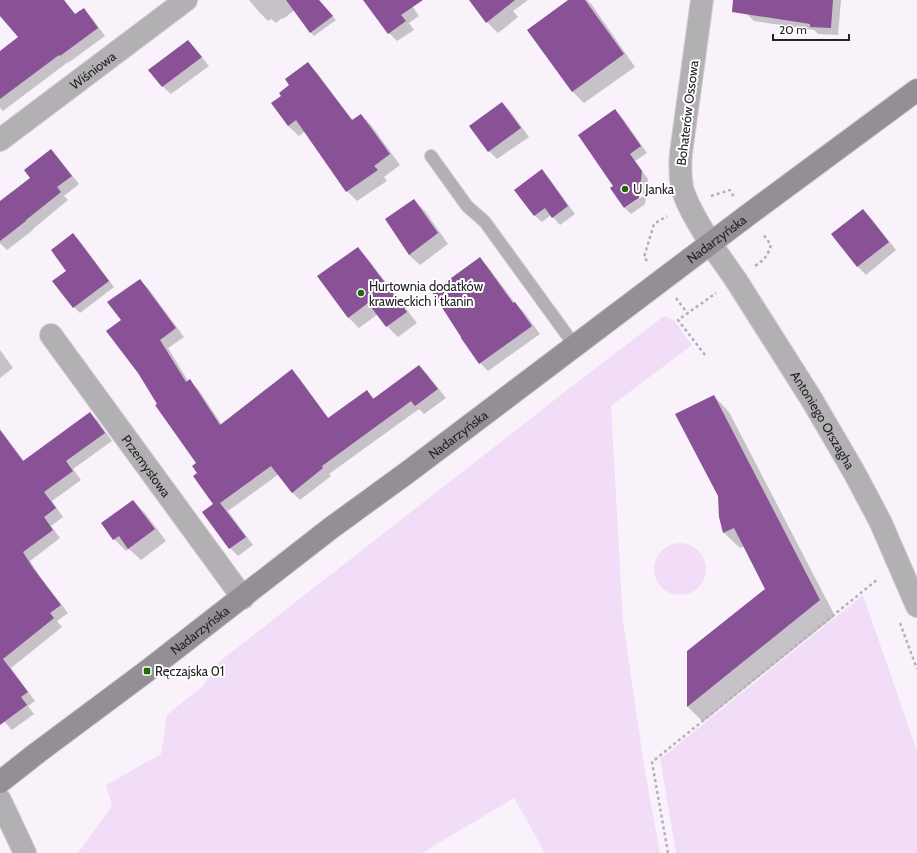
<svg xmlns="http://www.w3.org/2000/svg" width="917" height="853" font-family="Cabin,sans-serif">
  <style>
    .green { fill: #f2ddf8 }
    .shadow { fill: #0003 }
    .building { fill: #895297 }
    .lines { fill: none; stroke-linecap: round; stroke-linejoin: round }
    .service-casing { stroke: #d3cdd4; stroke-width: 14 }
    .minor-casing { stroke: #d3cdd4; stroke-width: 24 }
    .tertiary-casing { stroke: #d3cdd4; stroke-width: 24 }
    .secondary-casing { stroke: #d3cdd4; stroke-width: 24 }
    .path { stroke: #b5afb6; stroke-width: 2.5; stroke-dasharray: 3 3; stroke-linecap: butt }
    .service { stroke: #b3b0b4; stroke-width: 12 }
    .minor { stroke: #b3b0b4; stroke-width: 22 }
    .tertiary { stroke: #b3b0b4; stroke-width: 22 }
    .secondary { stroke: #938f94; stroke-width: 22 }
    .poi-dot { fill: #216903; stroke: #fff; stroke-width: 1.5 }
    .labels { text-anchor: middle; dominant-baseline: central; stroke-width: 4; stroke-linejoin: round; paint-order: stroke }
    .street-label { font-size: 13px; fill: #242225; stroke: #fff }
    .poi-label { font-size: 13px; fill: #242225; stroke: #fff; text-anchor: start }
  </style>
  <rect width="100%" height="100%" fill="#f9f2fb"/>
  <g class="green">
    <path d="M664 316 674 320 692 345 611 406 623 621 645 772 660 853H545L514 798 422 853H78L112 806 106 785 161 754 167 715 203 686 215 665 580 380Z"/>
    <circle cx="680" cy="569" r="26"/>
    <path d="M863 595 917 751V853H676L660 759Z"/>
  </g>
  <g class="shadow">
    <path d="M0 0H41L68 7 76 15 84 10 92 18 105 36 68 63V62L3 111 0 108V53L20 38 0 14Z"/>
    <path d="M249 0H301L304 3 283 19 282 18 276 23 271 19 268 21 260 13Z"/>
    <path d="M378 0H408L419 16 409 23 414 30 397 41 389 33 369 6Z"/>
    <path d="M470 0H528L513 11 518 17 498 33 487 22Z"/>
    <path d="M569 0H587L592 5 635 67 584 103 572 91Z"/>
    <path d="M750 0H841L838 35 818 34 814 30 754 21 747 14Z"/>
    <path d="M322 5 336 20 314 36 310 32Z"/>
    <path d="M188 42 196 50 209 66 171 94 162 86Z"/>
    <path d="M308 64 318 74 353 121 361 115 371 125 400 165 384 177 387 181 357 201 347 191 305 131 299 136 288 126 282 96Z"/>
    <path d="M502 103 510 111 529 137 497 159 489 151Z"/>
    <path d="M615 110 621 116 647 153 635 161 648 179 645 204 631 214 625 208 643 196 642 194 624 207 615 186Z"/>
    <path d="M51 151 59 159 79 184 64 196 68 200 33 229V230L7 250 0 243V202L32 178Z"/>
    <path d="M542 171 549 178 575 214 560 225 551 215 542 222 534 215Z"/>
    <path d="M414 200 425 211 448 244 420 265 409 255Z"/>
    <path d="M863 210 871 218 896 250 866 275 858 267 832 234Z"/>
    <path d="M73 235 79 240 114 287 80 313 74 307 54 281 68 272Z"/>
    <path d="M358 248 368 259 417 323 398 337 387 326 378 314 359 328 348 317Z"/>
    <path d="M480 259 488 267 515 303 523 311 540 334 488 371 480 363Z"/>
    <path d="M140 280 148 288 184 337 168 348 188 381H189L198 389 222 425 292 371 300 379 329 419 367 391 375 399 419 366 427 374 446 398 424 414 419 409 329 474 331 476 300 500 292 492 279 474 228 511 253 545 238 556 230 548 203 513 214 504 199 473 197 463 158 404 122 320Z"/>
    <path d="M0 350 13 368 0 378Z"/>
    <path d="M714 396 729 412 835 616 703 722 688 707V651L766 589 744 546 740 548 724 533 720 517Z"/>
    <path d="M90 413 98 421 112 441 73 469 81 480 52 501 63 517 51 526 60 538 30 561 41 578 68 613 57 621 62 627 11 668 35 701 28 706 34 714 12 730 0 717V429L24 461Z"/>
    <path d="M133 501 145 513 166 541 141 560 129 549 126 551 114 539Z"/>
  </g>
  <g class="building">
    <path d="M0 0H64L75 14 84 8 98 28 60 56 59 55 0 99V51L18 37 0 16Z"/>
    <path d="M286 0H319L333 16 310 33Z"/>
    <path d="M363 0H423L401 15 406 21 388 34Z"/>
    <path d="M469 0H515L486 23Z"/>
    <path d="M568 0H585L624 54 572 92 527 30Z"/>
    <path d="M733 0H833L831 28 810 27V24L732 12Z"/>
    <path d="M188 40 202 57 162 87 148 70Z"/>
    <path d="M308 62 352 120 361 114 390 154 374 166 378 170 346 192 296 120 288 126 271 103 281 96 279 93 289 85 285 79Z"/>
    <path d="M502 102 521 128 488 152 469 126Z"/>
    <path d="M615 109 641 146 630 154 642 171 639 198 624 208 610 188 613 186 578 135Z"/>
    <path d="M51 149 72 176 57 187 61 192 26 220V221L0 241V201L30 178 24 170Z"/>
    <path d="M542 169 568 206 552 218 545 208 534 216 514 190Z"/>
    <path d="M414 199 438 233 409 255 385 219Z"/>
    <path d="M863 209 889 242 857 267 831 234Z"/>
    <path d="M73 233 109 281 73 308 52 281 66 271 51 250Z"/>
    <path d="M358 247 407 312 386 327 368 303 348 318 317 276Z"/>
    <path d="M480 257 513 303 515 302 532 326 479 364 461 338V337L432 292Z"/>
    <path d="M140 279 176 328 160 340 186 382 190 379 220 425 292 369 328 418 367 390 373 399 419 365 438 389 415 406 411 401 322 466 323 468 292 493 271 466 220 503 246 537 229 549 202 512 213 504 193 476 197 473 192 466 196 463 155 405 157 404 138 373 106 331 121 320 107 302Z"/>
    <path d="M714 395 820 600 687 707V651L765 589 734 528 723 533 719 517 718 496 675 414Z"/>
    <path d="M90 412 105 433 66 461 73 471 44 492 56 508 44 517 53 530 23 552 33 568 61 605 50 613 54 618 3 659 28 692 21 697 27 705 0 725V430L23 461Z"/>
    <path d="M133 500 155 529 128 549 119 536 113 540 101 523Z"/>
  </g>
  <g class="lines">
    <g class="service-casing">
      <path id="service" d="M431 156 467 206 485 222 575 346"/>
    </g>
    <g class="minor-casing">
      <g id="minor">
        <path d="M702 0 681 153C680 164 680 176 682 187 686 205 701 227 710 243"/>
        <path id="s1" d="M0 140 186 0"/>
        <path id="s2" d="M51 335 243 598"/>
        <path d="M0 800 25 853"/>
      </g>
    </g>
    <g class="tertiary-casing">
      <g id="tertiary">
        <path id="s3" d="M710 243 736 280 812 400 854 472 880 521 917 606"/>
      </g>
    </g>
    <g class="secondary-casing">
      <g id="secondary">
        <path id="s4" d="M0 782 37 753 147 671 331 528 408 472 748 215 917 90"/>
      </g>
    </g>
    <g class="path">
      <path d="M711 196 730 190 734 197"/>
      <path d="M647 261 644 257 654 224 667 216"/>
      <path d="M755 266C765 259 767 257 771 245L763 234"/>
      <path d="M676 298 688 314"/>
      <path d="M705 355 678 320 716 293"/>
      <path d="M900 623 917 669"/>
      <path d="M668 853 652 762 878 579"/>
    </g>
    <use href="#service" class="service"/>
    <use href="#minor" class="minor"/>
    <use href="#tertiary" class="tertiary"/>
    <use href="#secondary" class="secondary"/>
  </g>
  <g class="poi-dot">
    <circle cx="625" cy="189" r="4"/>
    <circle cx="361" cy="293" r="4"/>
    <rect x="143" y="667" width="8" height="8" rx="2"/>
  </g>
  <g class="labels">
    <g class="street-label">
      <text stroke="none"><textPath href="#s1" startOffset="116">Wiśniowa</textPath></text>
      <text transform="translate(687 113) rotate(-83)">Bohaterów Ossowa</text>
      <text stroke="none"><textPath href="#s4" startOffset="899">Nadarzyńska</textPath></text>
      <text stroke="none"><textPath href="#s3" startOffset="210">Antoniego Orszagha</textPath></text>
      <text stroke="none"><textPath href="#s4" startOffset="575">Nadarzyńska</textPath></text>
      <text stroke="none"><textPath href="#s2" startOffset="162">Przemysłowa</textPath></text>
      <text stroke="none"><textPath href="#s4" startOffset="251">Nadarzyńska</textPath></text>
    </g>
    <g class="poi-label">
      <text x="633" y="189">U Janka</text>
      <text x="369" y="286">Hurtownia dodatków<tspan x="369" dy="15">krawieckich i tkanin</tspan></text>
      <text x="155" y="671">Ręczajska 01</text>
    </g>
  </g>
  <path d="M773 34v6h76v-6" fill="none" stroke="#242225" stroke-width="2"/>
  <text x="779" y="34" font-size="12" fill="#242225" stroke="#ffffff" stroke-width="3" paint-order="stroke">20 m</text>
</svg>
